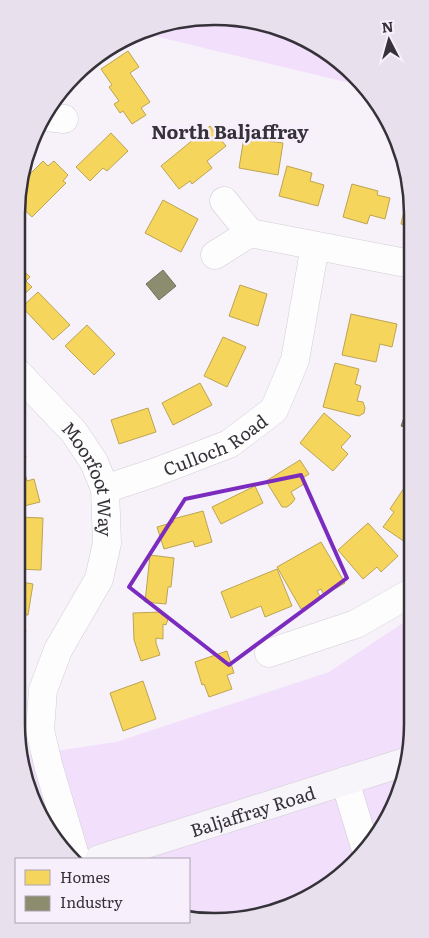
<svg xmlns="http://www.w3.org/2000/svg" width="429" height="938" font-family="Literata,serif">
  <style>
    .green { fill: #f1dffb }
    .homes { fill: #f6d55c; stroke: #bca452 }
    .industry { fill: #8c8c6e; stroke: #72715e }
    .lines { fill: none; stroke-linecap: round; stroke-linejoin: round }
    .minor-casing { stroke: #d1cdd4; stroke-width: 29 }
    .major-casing { stroke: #d0cdd2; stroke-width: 29 }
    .minor { stroke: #fefdfe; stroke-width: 28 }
    .major { stroke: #f8f5fa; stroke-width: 28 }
    .marked { fill: none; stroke: #7b2cbf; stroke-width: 4; stroke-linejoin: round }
    .labels { text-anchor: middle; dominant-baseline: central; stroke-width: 5; stroke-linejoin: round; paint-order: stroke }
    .street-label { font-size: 18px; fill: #363239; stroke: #f8effd }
    .neighbourhood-label { font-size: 19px; font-weight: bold; fill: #363239; stroke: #f8effd }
    .rim { fill: none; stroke: #363239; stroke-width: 2.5 }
  </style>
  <rect width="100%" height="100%" fill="#f7f2fa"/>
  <g class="green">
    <path d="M214 16 290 31 335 57 368 90 350 83 138 32Z"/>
    <path d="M412 617 413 724 398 799 364 854 313 895 241 920 189 918V859H72L65 854 27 787 22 756 116 742 329 672Z"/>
  </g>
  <g class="homes">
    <path d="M128 51 139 67 130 73 150 102 141 108 146 115 132 124 123 111 120 113 114 104 119 101 109 87 112 85 101 69Z"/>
    <path d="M210 126 226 146 207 161 212 168 192 184 190 181 179 189 161 166Z"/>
    <path d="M245 131 269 136 268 141 283 143 278 175 239 168Z"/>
    <path d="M111 133 128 151 107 171 103 168 90 181 76 167Z"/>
    <path d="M43 161 48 166 54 161 68 175 63 181 66 183 32 217 18 204 23 181Z"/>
    <path d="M287 166 312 173 310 181 324 185 318 206 279 196Z"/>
    <path d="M352 184 378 191 377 195 390 198 385 219 370 215 367 224 343 217Z"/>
    <path d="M407 196 411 197V226L401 224Z"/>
    <path d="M163 200 198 219 181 252 145 233Z"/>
    <path d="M22 269 30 277 26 281 32 287 16 302V272L17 273Z"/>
    <path d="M240 285 267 294 258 326 229 316Z"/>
    <path d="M38 292 70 325 53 340 22 307Z"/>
    <path d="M351 314 397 324 392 347 380 344 376 362 342 355Z"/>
    <path d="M87 325 115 354 94 375 65 346Z"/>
    <path d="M223 337 246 347 227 387 204 376Z"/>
    <path d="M335 363 359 369 355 384 361 386 357 401 363 402 365 408 364 413 359 416 323 407Z"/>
    <path d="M200 383 212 405 173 425 162 403Z"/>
    <path d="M148 408 156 432 119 444 111 420Z"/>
    <path d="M324 413 351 436 341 447 348 454 333 471 300 443Z"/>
    <path d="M20 435 26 457 21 458 27 481 34 479 40 502 16 508V436Z"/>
    <path d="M300 460 309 474 301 479 304 484 291 492 295 499 292 503 287 507H282L266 481Z"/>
    <path d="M406 485 412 489V531L405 542 383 527 394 512 390 509Z"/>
    <path d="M255 486 263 503 221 524 212 507Z"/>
    <path d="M203 511 212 542 195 547 193 541 164 549 157 527 174 522 173 519Z"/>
    <path d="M18 517 43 518 41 570 16 569V530H18Z"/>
    <path d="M368 523 398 556 381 572 377 567 363 579 338 550Z"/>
    <path d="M321 542 345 583 324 595 321 589 317 591 321 598 301 609 277 567Z"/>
    <path d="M150 555 174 558 171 587H168L166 604 145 602Z"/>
    <path d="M277 569 292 606 265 617 261 606 231 618 221 592Z"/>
    <path d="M16 581 33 584 28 615 16 614Z"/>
    <path d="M162 612V615H166L168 619 166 625 163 624V639L156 638V643L160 655 141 661 134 640 133 613Z"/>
    <path d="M16 627 26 631 16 656Z"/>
    <path d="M227 651 234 673 227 675 232 689 209 697 204 684 202 685 195 662Z"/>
    <path d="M143 681 156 719 123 731 110 693Z"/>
  </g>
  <g class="industry">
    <path d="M163 270 176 286 159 300 146 284Z"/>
    <path d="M407 409 412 411V430L401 426Z"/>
  </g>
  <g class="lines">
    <g class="minor-casing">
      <g id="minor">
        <path d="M46 117 64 119"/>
        <path d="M224 201 250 233 411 264"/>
        <path d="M215 255 250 233"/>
        <path id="s1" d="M16 371 74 432 94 462 105 489 107 543 99 579 58 650 43 690 40 730 49 768 76 859"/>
        <path id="s2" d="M105 489 156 472 229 444 274 410 295 360 315 246"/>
        <path d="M269 653 356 624 412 592"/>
        <path d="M345 781 366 850"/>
      </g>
    </g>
    <g class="major-casing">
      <g id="major">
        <path id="s3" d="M99 859 405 762"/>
      </g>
    </g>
    <use href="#minor" class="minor"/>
    <use href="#major" class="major"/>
  </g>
  <path class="marked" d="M301 475 347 578 229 665 129 587 185 499Z"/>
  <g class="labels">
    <g class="street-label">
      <text stroke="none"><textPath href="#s2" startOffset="119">Culloch Road</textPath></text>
      <text stroke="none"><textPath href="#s1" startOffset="135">Moorfoot Way</textPath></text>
      <text stroke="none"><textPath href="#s3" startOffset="161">Baljaffray Road</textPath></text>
    </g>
    <g class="neighbourhood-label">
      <text x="230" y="131">North Baljaffray</text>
    </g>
  </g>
  <path d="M0 0H429V938H0ZM214 25H215A189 189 0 0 1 404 214V724A189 189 0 0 1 215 913H214A189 189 0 0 1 25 724V214A189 189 0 0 1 214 25Z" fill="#e8e0ed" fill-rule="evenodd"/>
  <path class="rim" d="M214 25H215A189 189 0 0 1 404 214V724A189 189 0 0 1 215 913H214A189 189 0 0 1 25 724V214A189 189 0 0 1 214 25Z"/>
  <rect x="15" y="858" width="175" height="65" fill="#f8effd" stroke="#aaa3af"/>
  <rect x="25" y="870" width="25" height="15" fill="#f6d55c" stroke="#aaa3af"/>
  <text x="60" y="883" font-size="15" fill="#363239">Homes</text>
  <rect x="25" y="896" width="25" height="15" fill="#8c8c6e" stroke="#aaa3af"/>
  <text x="60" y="908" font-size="15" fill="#363239">Industry</text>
  <g transform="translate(389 40) rotate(354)" stroke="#f8effd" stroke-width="4" paint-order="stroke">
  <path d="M0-4L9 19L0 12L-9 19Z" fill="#363239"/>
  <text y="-8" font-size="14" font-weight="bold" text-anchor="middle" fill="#363239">N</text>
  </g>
</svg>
